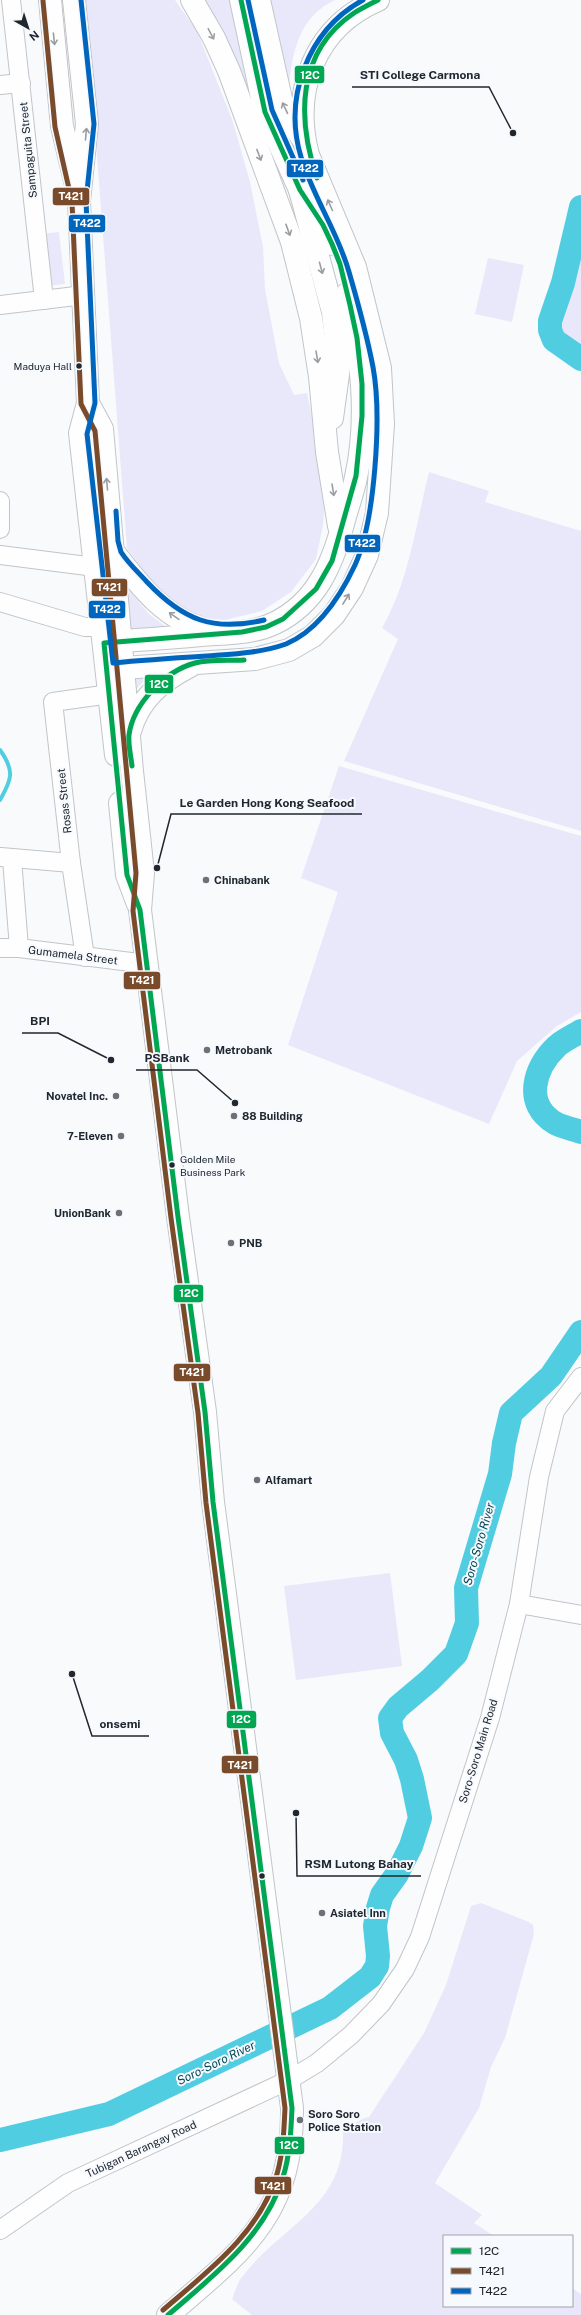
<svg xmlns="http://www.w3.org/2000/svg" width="581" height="2315" font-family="'Public Sans',sans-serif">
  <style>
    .green { fill: #e9e8fb }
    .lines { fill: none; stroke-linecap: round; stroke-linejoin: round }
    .stream { stroke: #51cde2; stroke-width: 4 }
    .river { stroke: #51cde2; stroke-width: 24 }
    .minor-casing { stroke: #c1c5c9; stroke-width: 20 }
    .highway-casing { stroke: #c1c5c9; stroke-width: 24 }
    .minor { stroke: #fefeff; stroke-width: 18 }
    .highway { stroke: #fefeff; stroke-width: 22 }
    .bus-1-casing { stroke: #f6f9fe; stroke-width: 8 }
    .bus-2-casing { stroke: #f6f9fe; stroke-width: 8 }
    .bus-3-casing { stroke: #f6f9fe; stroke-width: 8 }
    .bus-1 { stroke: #00a651; stroke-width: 5 }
    .bus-2 { stroke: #7a4b2a; stroke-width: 5 }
    .bus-3 { stroke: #0065bd; stroke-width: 5 }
    .oneway { stroke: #9a9da1 }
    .bus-dot { fill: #20272e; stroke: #f6f9fe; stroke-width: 1.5 }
    .poi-dot { fill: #6c7176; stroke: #f6f9fe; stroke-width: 1.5 }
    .labels { text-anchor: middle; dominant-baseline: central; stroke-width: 4; stroke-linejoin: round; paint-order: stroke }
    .bus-label { font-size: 10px; fill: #20272e; stroke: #f6f9fe; text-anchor: end }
    .street-label { font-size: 11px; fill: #20272e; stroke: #f6f9fe }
    .poi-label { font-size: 11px; font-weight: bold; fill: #20272e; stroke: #f6f9fe; text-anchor: start }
    .water-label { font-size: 12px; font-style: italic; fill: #044753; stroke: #f6f9fe }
    .leader { fill: none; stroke: #20272e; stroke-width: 1.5 }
    .callout-dot { fill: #20272e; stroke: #f6f9fe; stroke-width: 1.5 }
    .callout-label { font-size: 12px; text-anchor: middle; font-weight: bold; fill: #20272e; stroke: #f6f9fe; stroke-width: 4; stroke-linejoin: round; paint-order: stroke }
    .line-badge { stroke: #f6f9fe; stroke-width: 1.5 }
    .badge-label { font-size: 11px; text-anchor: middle; font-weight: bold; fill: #fff }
  </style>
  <rect width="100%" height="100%" fill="#f8fafc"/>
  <g class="green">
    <path d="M85 0H175L197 31 233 122 250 182 263 247 265 289 279 363 294 395 307 393 326 484 323 525 316 559 291 592 262 611 225 620 193 617 165 596 149 579 127 548Z"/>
    <path d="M204 0H233L252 113C238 75 227 34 204 0Z"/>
    <path d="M266 0H335C300 16 292 51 289 86Z"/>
    <path d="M59 232 65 284 46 286 40 234Z"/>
    <path d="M581 252V349L559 332Z"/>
    <path d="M488 258 524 265 512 322 475 314Z"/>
    <path d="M429 472 489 491 485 502 581 531V831L344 761 398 639 382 628C409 581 416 524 429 472Z"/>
    <path d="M121 581 149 614 173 632 125 634Z"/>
    <path d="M129 673 148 676 135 691Z"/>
    <path d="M339 766 581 836V1012L557 1026 517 1061 489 1124 288 1045 338 892 301 878Z"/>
    <path d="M390 1573 402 1666 296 1680 284 1586Z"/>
    <path d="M481 1903 529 1922 533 1925 534 1934 505 2038 491 2067 479 2108 435 2183 482 2215 474 2223 494 2236H444V2306H572V2288L581 2294V2315H252L232 2299C235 2292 237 2283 242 2277 282 2224 346 2207 343 2130L364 2118 369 2117 424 2033 446 1985 471 1906Z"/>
  </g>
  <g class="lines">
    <path class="stream" d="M0 750C15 771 12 779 0 800"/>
    <g class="river">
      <path d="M581 207 563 283 550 321V330L554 340 581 359"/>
      <path d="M581 1031C573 1036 564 1040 557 1046 534 1068 523 1104 555 1123 562 1127 573 1129 581 1132"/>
      <path d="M0 2140 109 2114 330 2008 370 1977 377 1966 378 1956 375 1926 378 1908 382 1895 397 1874 411 1846 420 1818 412 1779 406 1760 392 1733 390 1718 398 1707 430 1680 456 1654 467 1623 466 1588 500 1474 504 1443 511 1413 551 1376 581 1332"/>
    </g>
    <g class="minor-casing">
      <g id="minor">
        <path d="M11 0 44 300"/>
        <path d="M0 85 21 83"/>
        <path d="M0 305 84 295"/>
        <path d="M0 501V529"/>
        <path d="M0 555 95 567"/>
        <path d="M0 602 85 627H102"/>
        <path d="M1 857 71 863"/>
        <path d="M12 859 19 948"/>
        <path d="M0 948H19L147 964"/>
        <path d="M85 957 71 863 53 702 110 694"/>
        <path d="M519 1604 581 1615"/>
        <path d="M0 2230 68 2183 289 2080 317 2063 351 2035 381 2004 405 1969 420 1937 490 1718 519 1604 539 1477 555 1411 581 1377"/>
      </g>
    </g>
    <g class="highway-casing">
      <g id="highway">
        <path d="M50 0 62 126 75 181"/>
        <path d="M74 0 87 124 79 201 88 403 80 433 116 755"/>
        <path d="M192 0 214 38 229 71 292 242 311 318 320 377 327 452 339 526"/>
        <path d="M241 0 265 112 300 190 333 312 339 367 332 418"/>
        <path d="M259 0 283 108 304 141"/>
        <path d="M300 190 323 225 332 244"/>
        <path d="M88 403 102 429 132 771 143 873 140 910 178 1217 205 1412 213 1502 292 2108C293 2216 242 2251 168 2315"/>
        <path d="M113 551C139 585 166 621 210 631"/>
        <path d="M107 642C138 640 170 638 201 635 225 633 253 634 275 623 316 603 332 565 343 524 347 508 353 493 356 477 369 420 362 350 347 294"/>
        <path d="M108 669 255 659 289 650 313 636 334 615 352 588 367 555 377 513 383 424 380 368 355 267 308 155C291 90 315 27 378 0"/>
        <path d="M130 731C139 699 161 681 190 666"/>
        <path d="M120 803 127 875 138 904"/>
      </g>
    </g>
    <use href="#minor" class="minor"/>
    <use href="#highway" class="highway"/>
    <g class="bus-1-casing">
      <g id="bus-1">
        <path d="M317 178C297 119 296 52 354 13 362 8 370 4 378 0"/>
        <path d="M132 766C131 756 128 745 129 735 133 704 165 671 195 663 210 659 228 661 244 660"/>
        <path d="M168 2315C213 2276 265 2237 283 2177 290 2155 291 2131 292 2108L213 1502 205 1412 178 1217 140 910 127 875 104 643 242 632 266 627 283 619 316 589 332 561 356 476 362 416V384L357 338 350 305 340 264 332 244 323 225 300 190 265 112 241 0"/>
      </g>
    </g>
    <g class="bus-2-casing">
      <path id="bus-2" d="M43 1 55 127 72 202 81 404 95 431 136 873 133 911 171 1218 198 1413 206 1503 285 2108C284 2131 283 2153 277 2174 260 2233 207 2272 163 2310"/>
    </g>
    <g class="bus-3-casing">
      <g id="bus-3">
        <path d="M81 0 94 124 86 201 95 403 87 434 113 663C144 660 175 658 207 656 233 654 261 653 286 644 319 630 340 597 355 565 375 521 382 416 373 367 367 336 358 303 349 272 338 232 313 197 301 157 283 97 308 30 363 0"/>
        <path d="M248 0 272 110 303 180"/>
        <path d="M116 511 118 541 121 552C128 563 138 572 147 582 183 620 213 632 264 620"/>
      </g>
    </g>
    <use href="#bus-1" class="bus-1"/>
    <use href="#bus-2" class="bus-2"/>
    <use href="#bus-3" class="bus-3"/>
  </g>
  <defs><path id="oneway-shaft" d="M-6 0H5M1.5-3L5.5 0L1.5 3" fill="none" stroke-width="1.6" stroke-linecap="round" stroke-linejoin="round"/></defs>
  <g class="oneway">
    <use href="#oneway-shaft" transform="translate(211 34) rotate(62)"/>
    <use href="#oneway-shaft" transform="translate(54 39) rotate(84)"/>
    <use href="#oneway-shaft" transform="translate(285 108) rotate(-115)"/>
    <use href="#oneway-shaft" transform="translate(86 134) rotate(-85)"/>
    <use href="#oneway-shaft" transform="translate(259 155) rotate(69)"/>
    <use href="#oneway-shaft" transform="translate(330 205) rotate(-114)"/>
    <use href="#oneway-shaft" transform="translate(288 230) rotate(70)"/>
    <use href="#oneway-shaft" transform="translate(321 268) rotate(75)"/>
    <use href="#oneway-shaft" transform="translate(317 357) rotate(81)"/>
    <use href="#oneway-shaft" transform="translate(107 484) rotate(-95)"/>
    <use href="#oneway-shaft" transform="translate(333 490) rotate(81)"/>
    <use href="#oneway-shaft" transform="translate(346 599) rotate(-58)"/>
    <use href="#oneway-shaft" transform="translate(174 616) rotate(-145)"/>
  </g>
  <g class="bus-dot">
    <circle cx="79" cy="366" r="3.5"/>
    <circle cx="172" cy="1165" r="3.5"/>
    <circle cx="262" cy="1876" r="3.5"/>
  </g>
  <g class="poi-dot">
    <circle cx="206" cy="880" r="4"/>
    <circle cx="207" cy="1050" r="4"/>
    <circle cx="116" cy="1096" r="4"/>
    <circle cx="234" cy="1116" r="4"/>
    <circle cx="121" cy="1136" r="4"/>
    <circle cx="119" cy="1213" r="4"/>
    <circle cx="231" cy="1243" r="4"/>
    <circle cx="257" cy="1480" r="4"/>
    <circle cx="322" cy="1913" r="4"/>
    <circle cx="300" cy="2120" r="4"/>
  </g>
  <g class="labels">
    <g class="bus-label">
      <text x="72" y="366">Maduya Hall</text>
      <text x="180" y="1159" text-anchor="start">Golden Mile<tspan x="180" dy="13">Business Park</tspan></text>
    </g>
    <g class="street-label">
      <text transform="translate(28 150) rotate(-96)">Sampaguita Street</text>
      <text transform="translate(64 801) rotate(-96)">Rosas Street</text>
      <text transform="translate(73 955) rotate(7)">Gumamela Street</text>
      <text transform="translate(478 1751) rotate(-73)">Soro-Soro Main Road</text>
      <text transform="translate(141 2149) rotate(-25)">Tubigan Barangay Road</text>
    </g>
    <g class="poi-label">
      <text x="214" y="880">Chinabank</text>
      <text x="215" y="1050">Metrobank</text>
      <text x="108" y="1096" text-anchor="end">Novatel Inc.</text>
      <text x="242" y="1116">88 Building</text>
      <text x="113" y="1136" text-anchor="end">7-Eleven</text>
      <text x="111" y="1213" text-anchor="end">UnionBank</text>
      <text x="239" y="1243">PNB</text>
      <text x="265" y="1480">Alfamart</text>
      <text x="330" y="1913">Asiatel Inn</text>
      <text x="308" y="2114">Soro Soro<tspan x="308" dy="13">Police Station</tspan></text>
    </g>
    <g class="water-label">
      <text transform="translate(479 1544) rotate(-74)">Soro-Soro River</text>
      <text transform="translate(216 2063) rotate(-26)">Soro-Soro River</text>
    </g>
  </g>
  <path class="leader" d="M513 133L489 87H352M157 868L171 814H362M111 1060L58 1033H22M235 1103L197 1070H136M72 1674L92 1736H149M296 1813L297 1876H421"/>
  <g class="callout-dot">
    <circle cx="513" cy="133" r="4"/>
    <circle cx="157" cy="868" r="4"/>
    <circle cx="111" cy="1060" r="4"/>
    <circle cx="235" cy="1103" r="4"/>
    <circle cx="72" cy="1674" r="4"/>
    <circle cx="296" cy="1813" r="4"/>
  </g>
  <g class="callout-label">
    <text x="420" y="79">STI College Carmona</text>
    <text x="267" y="807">Le Garden Hong Kong Seafood</text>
    <text x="40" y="1025">BPI</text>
    <text x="167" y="1062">PSBank</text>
    <text x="120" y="1728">onsemi</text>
    <text x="359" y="1868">RSM Lutong Bahay</text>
  </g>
  <g class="line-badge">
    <rect x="294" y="65" width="31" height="19" rx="4" fill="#00a651"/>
    <rect x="286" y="159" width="38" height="19" rx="4" fill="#0065bd"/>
    <rect x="52" y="187" width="38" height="19" rx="4" fill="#7a4b2a"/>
    <rect x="68" y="214" width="38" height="19" rx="4" fill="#0065bd"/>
    <rect x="344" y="534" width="37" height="19" rx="4" fill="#0065bd"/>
    <rect x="91" y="578" width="37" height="19" rx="4" fill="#7a4b2a"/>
    <rect x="88" y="600" width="38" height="19" rx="4" fill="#0065bd"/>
    <rect x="144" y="674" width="30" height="20" rx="4" fill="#00a651"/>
    <rect x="123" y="971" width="38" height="19" rx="4" fill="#7a4b2a"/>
    <rect x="173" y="1284" width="31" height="19" rx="4" fill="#00a651"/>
    <rect x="173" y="1363" width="38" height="19" rx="4" fill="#7a4b2a"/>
    <rect x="226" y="1710" width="31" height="19" rx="4" fill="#00a651"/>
    <rect x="221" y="1755" width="38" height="19" rx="4" fill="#7a4b2a"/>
    <rect x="274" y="2136" width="31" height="19" rx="4" fill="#00a651"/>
    <rect x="254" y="2176" width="38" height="19" rx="4" fill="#7a4b2a"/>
  </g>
  <g class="badge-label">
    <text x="310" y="79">12C</text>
    <text x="305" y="172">T422</text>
    <text x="71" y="200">T421</text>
    <text x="87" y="227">T422</text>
    <text x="362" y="547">T422</text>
    <text x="109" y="591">T421</text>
    <text x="107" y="613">T422</text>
    <text x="159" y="688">12C</text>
    <text x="142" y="984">T421</text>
    <text x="189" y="1297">12C</text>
    <text x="192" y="1376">T421</text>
    <text x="241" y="1723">12C</text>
    <text x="240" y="1769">T421</text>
    <text x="289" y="2149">12C</text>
    <text x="273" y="2190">T421</text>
  </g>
  <rect x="443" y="2235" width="130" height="72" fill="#f6f9fe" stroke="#a0a5ab"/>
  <rect x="451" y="2248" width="20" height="6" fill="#00a651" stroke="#a0a5ab"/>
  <text x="479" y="2255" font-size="12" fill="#20272e">12C</text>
  <rect x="451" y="2268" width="20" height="6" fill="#7a4b2a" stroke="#a0a5ab"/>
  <text x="479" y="2275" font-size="12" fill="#20272e">T421</text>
  <rect x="451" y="2288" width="20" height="6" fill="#0065bd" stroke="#a0a5ab"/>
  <text x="479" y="2295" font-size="12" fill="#20272e">T422</text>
  <g transform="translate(28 28) rotate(141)" stroke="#f6f9fe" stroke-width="3" paint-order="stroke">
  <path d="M0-3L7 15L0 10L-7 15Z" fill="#20272e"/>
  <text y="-6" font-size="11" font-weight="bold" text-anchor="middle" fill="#20272e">N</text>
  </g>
</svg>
